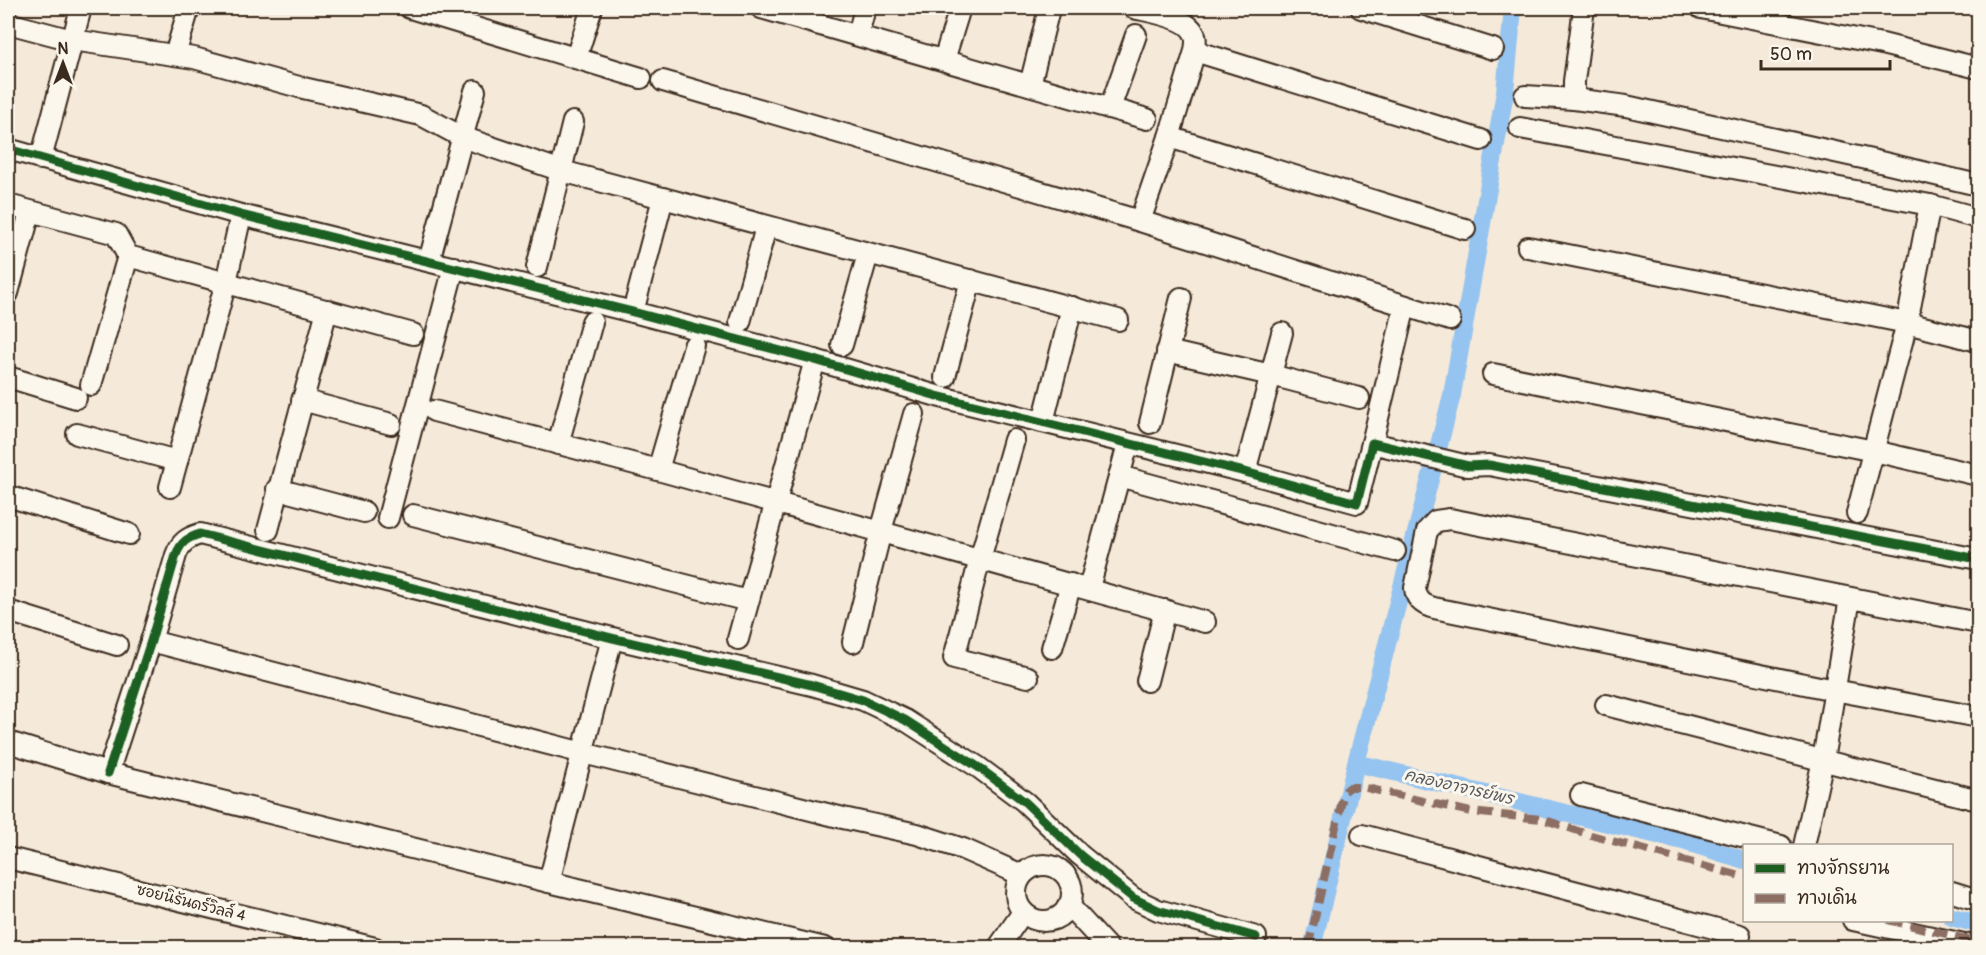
<svg xmlns="http://www.w3.org/2000/svg" width="1986" height="955" font-family="Pangolin,'Playpen Sans Thai',sans-serif">
  <style>
    .lines { fill: none; stroke-linecap: round; stroke-linejoin: round }
    .canal { stroke: #95c4f0; stroke-width: 18 }
    .minor-casing { stroke: #3b2a1e; stroke-width: 24 }
    .minor { stroke: #fbf7ec; stroke-width: 20 }
    .quiet { stroke: #8d6e63; stroke-width: 8; stroke-dasharray: 15 8; stroke-linecap: butt }
    .cycleway-casing { stroke: #fbf7ec; stroke-width: 13 }
    .cycleway { stroke: #1b5e20; stroke-width: 9 }
    .labels { text-anchor: middle; dominant-baseline: central; stroke-width: 6; stroke-linejoin: round; paint-order: stroke }
    .street-label { font-size: 15px; fill: #3b2a1e; stroke: #fbf7ec }
    .water-label { font-size: 16px; font-style: italic; fill: #56585d; stroke: #fbf7ec }
  </style>
  <rect width="100%" height="100%" fill="#f5e9d9"/>
  <filter id="ink" filterUnits="userSpaceOnUse"><feTurbulence type="fractalNoise" baseFrequency=".0167" numOctaves="2"/><feDisplacementMap in="SourceGraphic" scale="12" xChannelSelector="R" yChannelSelector="G"/><feConvolveMatrix kernelMatrix="1 2 1 2 8 2 1 2 1" color-interpolation-filters="sRGB"/></filter>
  <g filter="url(#ink)">
    <g class="lines">
      <g class="canal">
        <path d="M1356 763 1452 395 1505 92 1513 8"/>
        <path d="M1952 917 1978 924"/>
        <path d="M1312 948 1356 763 1683 841 1744 860"/>
      </g>
      <g class="minor-casing">
        <g id="minor">
          <path d="M410 8 641 78"/>
          <path d="M761 8 1147 119"/>
          <path d="M1134 8C1150 12 1187 17 1194 33 1197 38 1196 45 1195 51L1169 137 1140 221"/>
          <path d="M1361 8 1493 49"/>
          <path d="M1701 8 1882 44 1978 68"/>
          <path d="M8 23 72 40 194 58 299 87 421 115 462 137 562 171 1118 320"/>
          <path d="M858 35 865 8"/>
          <path d="M1195 51 1481 140"/>
          <path d="M175 55 189 8"/>
          <path d="M576 58 592 8"/>
          <path d="M944 60 960 8"/>
          <path d="M663 81 1140 221 1450 320"/>
          <path d="M1030 85 1048 13"/>
          <path d="M1525 96 1574 99 1626 106 1876 161 1978 185"/>
          <path d="M1574 99V81L1584 8"/>
          <path d="M1110 108 1136 35"/>
          <path d="M1520 128 1930 205 1978 218"/>
          <path d="M1169 137 1465 229"/>
          <path d="M8 149 241 215 633 312 815 360 937 396 1245 472 1357 503 1372 443 1468 466 1489 465 1978 559"/>
          <path d="M41 159 81 8"/>
          <path d="M8 205 116 234 128 256 413 334"/>
          <path d="M1528 247 1907 323 1978 341"/>
          <path d="M429 261 475 91"/>
          <path d="M537 267 573 122"/>
          <path d="M8 293 30 212"/>
          <path d="M633 312 663 198"/>
          <path d="M740 322 766 227"/>
          <path d="M842 345 868 254"/>
          <path d="M1167 351 1271 375 1359 398"/>
          <path d="M1493 374 1874 451 1978 475"/>
          <path d="M8 377 76 398"/>
          <path d="M945 377 971 280"/>
          <path d="M91 385 128 256"/>
          <path d="M302 400 391 424"/>
          <path d="M434 411 658 470 1205 622"/>
          <path d="M1043 422 1072 307"/>
          <path d="M1150 423 1181 298"/>
          <path d="M77 434 177 461"/>
          <path d="M1014 440 980 559 954 658 1028 677"/>
          <path d="M1372 443 1405 306"/>
          <path d="M558 444 592 322"/>
          <path d="M658 470 694 346"/>
          <path d="M1245 472 1282 333"/>
          <path d="M1119 476 1395 551"/>
          <path d="M170 487 226 282 241 215"/>
          <path d="M277 489 364 512"/>
          <path d="M8 496 129 534"/>
          <path d="M1857 513 1907 323 1930 205"/>
          <path d="M413 515 748 601"/>
          <path d="M388 518 454 267"/>
          <path d="M268 530 327 310"/>
          <path d="M1089 588 1128 444"/>
          <path d="M8 611 117 645"/>
          <path d="M1978 623 1450 519 1436 521 1427 531 1415 588C1416 600 1423 605 1434 608L1834 690 1978 717"/>
          <path d="M738 639 815 360"/>
          <path d="M151 641 583 753 843 818 917 834 963 849 1022 875"/>
          <path d="M853 642 881 531 914 414"/>
          <path d="M1052 648 1071 584"/>
          <path d="M1147 681 1165 610"/>
          <path d="M1606 705 1978 800"/>
          <path d="M8 742 108 773 549 882 825 948"/>
          <path d="M108 773 151 641 176 555C181 542 187 538 200 534L612 638 812 685 863 700 905 720 978 767 1025 802 1080 855 1133 898 1158 910 1256 937"/>
          <path d="M1581 795 1781 846"/>
          <path d="M1362 835 1740 935"/>
          <path d="M1804 846 1823 760 1850 598"/>
          <path d="M8 858 375 948"/>
          <circle cx="1044" cy="893" r="28"/>
          <path d="M549 882 612 638"/>
          <path d="M1952 892 1978 900"/>
          <path d="M1067 908 1074 911 1108 948"/>
          <path d="M1853 920 1978 947"/>
          <path d="M998 948 1023 912"/>
        </g>
      </g>
      <use href="#minor" class="minor"/>
      <g class="quiet">
        <path d="M1888 920 1978 942"/>
        <path d="M1308 948 1344 792 1350 787H1362L1471 812 1542 819 1587 834 1744 877"/>
      </g>
      <g class="cycleway-casing">
        <g id="cycleway">
          <path d="M8 149 241 215 633 312 815 360 937 396 1245 472 1357 503 1372 443 1468 466 1489 465 1978 559"/>
          <path d="M108 773 151 641 176 555C181 542 187 538 200 534L612 638 812 685 863 700 905 720 978 767 1025 802 1080 855 1133 898 1158 910 1256 937"/>
        </g>
      </g>
      <use href="#cycleway" class="cycleway"/>
    </g>
  </g>
  <g class="labels">
    <g class="street-label">
      <text transform="translate(191 903) rotate(14)">ซอยนิรันดร์วิลล์ 4</text>
    </g>
    <g class="water-label">
      <text transform="translate(1459 787) rotate(13)">คลองอาจารย์พร</text>
    </g>
  </g>
  <rect width="1986" height="955" fill="none" stroke="#fbf7ec" stroke-width="30"/>
  <rect x="15" y="15" width="1956" height="925" fill="none" stroke="#3b2a1e" stroke-width="2" filter="url(#ink)"/>
  <rect x="1743" y="844" width="210" height="78" fill="#fbf7ec" stroke="#aea59a" stroke-width="1.5"/>
  <rect x="1755" y="864" width="30" height="9" fill="#1b5e20" stroke="#aea59a" stroke-width="1.5"/>
  <text x="1797" y="874" font-size="18" fill="#3b2a1e">ทางจักรยาน</text>
  <rect x="1755" y="894" width="30" height="9" fill="#8d6e63" stroke="#aea59a" stroke-width="1.5"/>
  <text x="1797" y="904" font-size="18" fill="#3b2a1e">ทางเดิน</text>
  <g transform="translate(63 63)" stroke="#fbf7ec" stroke-width="4.5" paint-order="stroke">
  <path d="M0-4.5L10 22L0 15L-10 22Z" fill="#3b2a1e"/>
  <text y="-9" font-size="16" font-weight="bold" text-anchor="middle" fill="#3b2a1e">N</text>
  </g>
  <path d="M1761 60v9h129v-9" fill="none" stroke="#3b2a1e" stroke-width="3"/>
  <text x="1770" y="60" font-size="18" fill="#3b2a1e" stroke="#fbf7ec" stroke-width="4.5" paint-order="stroke">50 m</text>
</svg>
